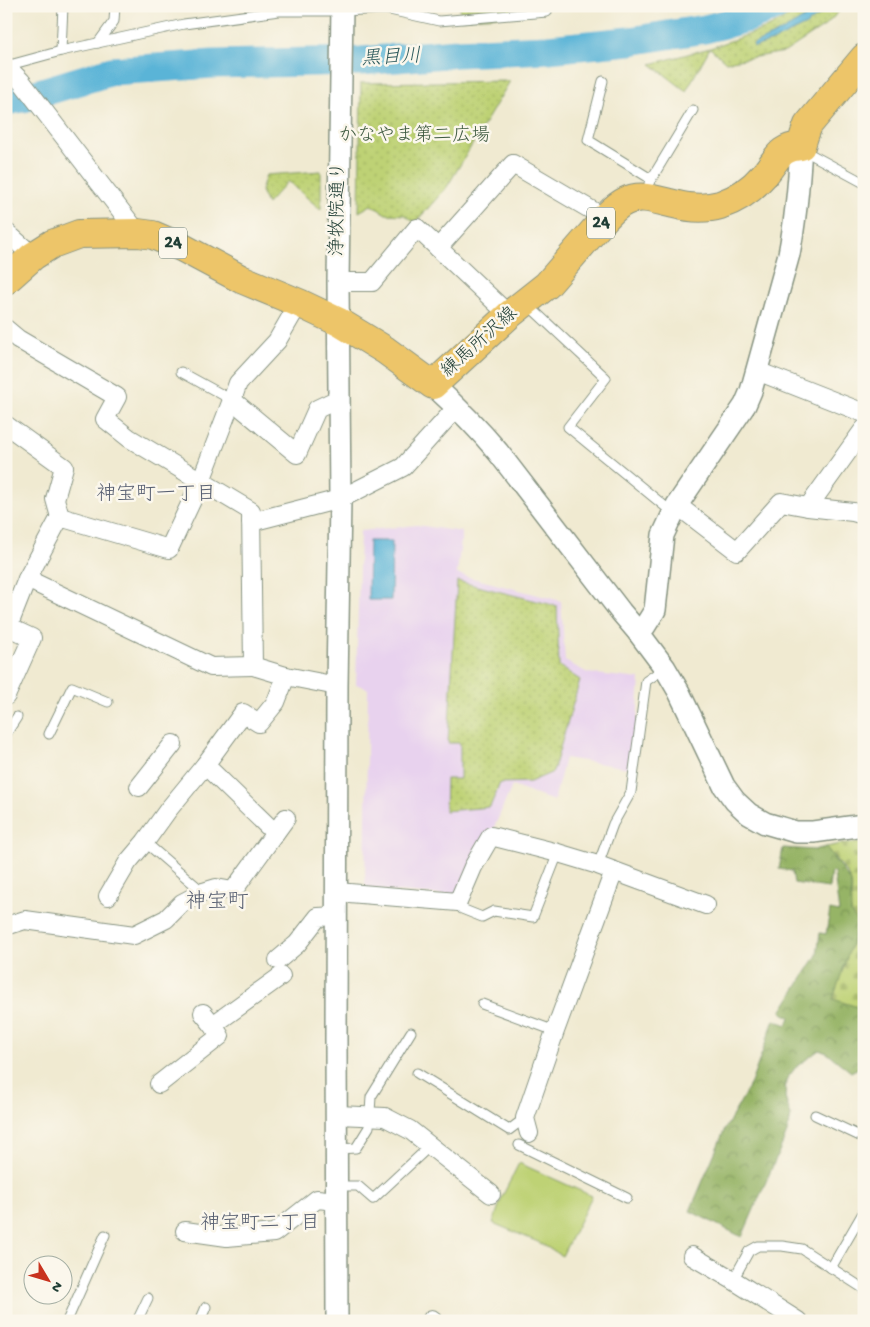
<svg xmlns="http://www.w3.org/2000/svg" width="870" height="1327" font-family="'Gochi Hand','Klee One',sans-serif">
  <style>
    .built { fill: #e8d2ee }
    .green { fill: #bed275; stroke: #6e8854 }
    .forest { fill: url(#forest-crowns); stroke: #5a784d }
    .cemetery { fill: url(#cemetery-stones); stroke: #6e8854 }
    .park { fill: url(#park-dots); stroke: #6e8854 }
    .water { fill: #5ab4d7; stroke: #3c7886 }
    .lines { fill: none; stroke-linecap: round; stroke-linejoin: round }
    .river { stroke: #5ab4d7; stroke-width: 29 }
    .service-casing { stroke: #889482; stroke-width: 11 }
    .minor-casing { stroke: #889482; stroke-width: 20 }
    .tertiary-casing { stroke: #889482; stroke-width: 24 }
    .primary-casing { stroke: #889482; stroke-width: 30 }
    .service { stroke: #fff; stroke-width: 9 }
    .minor { stroke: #fff; stroke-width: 18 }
    .tertiary { stroke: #fff; stroke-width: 21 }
    .primary { stroke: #edc569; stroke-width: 28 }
    .labels { text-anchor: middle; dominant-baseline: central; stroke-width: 5; stroke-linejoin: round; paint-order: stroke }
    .shield { fill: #fbf7ec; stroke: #61756b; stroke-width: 1 }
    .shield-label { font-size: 18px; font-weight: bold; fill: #1f3d34 }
    .park-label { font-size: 19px; fill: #3f5b41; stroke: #fbf7ec }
    .street-label { font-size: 19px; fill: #1f3d34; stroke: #fbf7ec }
    .water-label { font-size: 20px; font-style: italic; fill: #2e5b5d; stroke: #fbf7ec }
    .neighbourhood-label { font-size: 20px; fill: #575f71; stroke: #fbf7ec }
    .quarter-label { font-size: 21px; fill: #575f71; stroke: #fbf7ec }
  </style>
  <defs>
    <pattern id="forest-crowns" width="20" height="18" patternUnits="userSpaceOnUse" patternTransform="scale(1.25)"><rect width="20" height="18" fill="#96b466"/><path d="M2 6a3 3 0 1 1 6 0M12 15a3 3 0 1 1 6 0" fill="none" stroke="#7a9455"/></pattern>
    <pattern id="cemetery-stones" width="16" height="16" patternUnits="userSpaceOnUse" patternTransform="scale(1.25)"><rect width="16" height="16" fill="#bed275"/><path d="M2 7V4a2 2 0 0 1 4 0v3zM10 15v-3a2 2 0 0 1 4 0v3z" fill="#a3b566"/></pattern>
    <pattern id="park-dots" width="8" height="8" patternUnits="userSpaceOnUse" patternTransform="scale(1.25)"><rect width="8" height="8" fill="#bed275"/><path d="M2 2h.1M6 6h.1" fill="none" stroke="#a3b566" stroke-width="1.8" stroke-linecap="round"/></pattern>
  </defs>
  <rect width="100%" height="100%" fill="#fbf7ec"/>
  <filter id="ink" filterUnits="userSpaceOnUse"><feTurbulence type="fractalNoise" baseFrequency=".02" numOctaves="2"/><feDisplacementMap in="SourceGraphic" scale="10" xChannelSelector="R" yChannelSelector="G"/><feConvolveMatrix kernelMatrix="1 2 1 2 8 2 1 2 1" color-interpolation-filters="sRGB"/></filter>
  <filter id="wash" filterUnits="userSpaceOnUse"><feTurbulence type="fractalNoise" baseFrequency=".0096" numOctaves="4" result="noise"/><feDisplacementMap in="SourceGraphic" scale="20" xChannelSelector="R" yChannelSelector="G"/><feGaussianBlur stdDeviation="1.12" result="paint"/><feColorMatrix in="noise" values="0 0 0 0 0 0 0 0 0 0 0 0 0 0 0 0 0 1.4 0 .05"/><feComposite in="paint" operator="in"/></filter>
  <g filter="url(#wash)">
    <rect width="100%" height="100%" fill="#f0ead1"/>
    <path class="built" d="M417 525 462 532 457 574 561 601 565 661 588 673 640 679 636 733 629 768 565 758 554 801 512 786 493 830 456 896 368 890 365 883 368 689 356 684 360 531Z"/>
    <path class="green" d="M519 1163 592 1196 562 1256 538 1242 493 1223 502 1197Z"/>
    <path class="forest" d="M826 847 851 882V914L859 922 833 999 864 1009V1065L851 1072 827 1053 819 1050 796 1067 786 1080 785 1098 791 1116 787 1133 742 1237 690 1211 724 1131 751 1083 774 1020 787 1025 790 1017 781 1012 817 955 820 933 826 934 830 910 839 912 834 873 831 872 829 888 794 883 792 871 779 869 783 848 814 850Z"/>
    <path class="cemetery" d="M847 843H864V1009L833 999 859 922C845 915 854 896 851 882 849 873 832 855 826 847Z"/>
    <g class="park">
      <path d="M460 6H513L509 15 460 19Z"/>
      <path d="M804 6H844L826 25 785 52 726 62 710 48 686 91 651 64 710 48 770 27Z"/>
      <path d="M510 81 447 187 415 223 405 215 386 214 371 205 359 212 361 83Z"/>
      <path d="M321 171V210L288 181 267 204 261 191 266 175Z"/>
      <path d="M457 581 557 606 559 666 580 680 553 772 530 782 500 783 490 807 445 811 446 779H460V743H448Z"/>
    </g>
    <g class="water">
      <path d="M821 6H831L806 25 773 41 754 47 753 44C778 34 800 22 821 6Z"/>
      <path d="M369 541H392L391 600H368Z"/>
    </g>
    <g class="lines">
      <path class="river" d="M6 101 23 98 112 71 213 64 361 61 457 53 548 49 630 41 705 29 748 18 776 6"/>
    </g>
  </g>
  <g filter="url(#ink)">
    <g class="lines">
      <g class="service-casing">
        <g id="service">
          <path d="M98 43 114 21 115 6"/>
          <path d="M61 51 63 6"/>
          <path d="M6 66 61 51 184 24 279 11H342L385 9 439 21 547 12"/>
          <path d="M603 81 588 140 651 179"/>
          <path d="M801 149 864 183"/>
          <path d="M649 183 693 110"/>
          <path d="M527 304 606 378 568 427 673 513"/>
          <path d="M181 372 232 400"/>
          <path d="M6 734 17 717"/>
          <path d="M49 734 72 687 108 702"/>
          <path d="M145 842 203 892"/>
          <path d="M598 865 613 824 631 792 646 681 665 668"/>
          <path d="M458 902 462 909 482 917 494 911 533 917 558 853"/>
          <path d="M482 1004 555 1031"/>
          <path d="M417 1073 509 1130 525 1118"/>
          <path d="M815 1115 864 1138"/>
          <path d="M519 1145 627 1198"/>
          <path d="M337 1149 356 1148 369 1127 371 1097 411 1032"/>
          <path d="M337 1186H358L373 1199 430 1146"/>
          <path d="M831 1268 864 1211"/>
          <path d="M733 1280 749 1251 758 1246H782L802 1249 864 1289"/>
          <path d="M67 1321 105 1235"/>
          <path d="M137 1321 148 1298"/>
          <path d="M200 1321 206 1307"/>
        </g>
      </g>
      <g class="minor-casing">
        <g id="minor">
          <path d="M6 66 21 81 138 233"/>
          <path d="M6 232 33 256"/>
          <path d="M438 248 513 164 605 218"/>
          <path d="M338 282H372L417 228 509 315"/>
          <path d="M6 329 18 339 117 397 105 419 129 438 251 511 253 666 286 676 337 686"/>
          <path d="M757 371 864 413"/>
          <path d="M232 400 238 383 277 341 299 303"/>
          <path d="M6 425 64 467 55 499 60 517"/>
          <path d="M677 505 737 551 781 502 808 507 853 512 864 515"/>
          <path d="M808 507 864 429"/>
          <path d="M251 522 340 499 403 467 457 407"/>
          <path d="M27 579 211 667 253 666"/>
          <path d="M6 696 32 638 8 627 27 579 60 517 169 549 201 481 232 400 297 454 317 409 338 399"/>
          <path d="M205 765 275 833"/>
          <path d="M139 787 173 744"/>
          <path d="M337 892 458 902 473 867 491 836 558 853 598 865 706 905"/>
          <path d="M108 896 128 862 145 842 168 810 205 765 243 713 259 723 276 702 286 676"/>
          <path d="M6 926 25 920 134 935 166 919 182 903 203 892 216 888 233 891 286 818"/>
          <path d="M278 960 297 944 318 917 336 916"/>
          <path d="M213 1025 281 976"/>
          <path d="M159 1084 220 1036 213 1025 203 1013"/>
          <path d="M337 1115 385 1117 410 1130 491 1194"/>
          <path d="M529 1133 525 1118 555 1031 614 871"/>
          <path d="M185 1231 227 1237 274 1233 317 1199 337 1201"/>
          <path d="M692 1256 733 1280 798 1321"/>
          <path d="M432 1319 434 1321"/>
        </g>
      </g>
      <g class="tertiary-casing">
        <g id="tertiary">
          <path d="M433 385C456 406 478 428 498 452L621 612 638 632 665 668 679 692 724 786 735 801 749 814 765 823 796 832H813L864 825"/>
          <path d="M638 632 645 626 655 610 663 535 677 505 745 405 751 391 789 254C796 218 799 182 801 146"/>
          <path d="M337 1321 336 1040 337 686 340 499 338 282 342 6"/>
        </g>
      </g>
      <g class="primary-casing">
        <path id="primary" d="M6 280 33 256 52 244 79 234 138 233 153 235 183 248 241 279 299 303 339 322 385 350 433 385 509 315 547 285 605 218C611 212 617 205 626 201 642 193 658 201 674 204 689 208 706 209 720 205 738 199 752 189 764 175 778 159 778 148 801 146L804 136 808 125 864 58"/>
      </g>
      <use href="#service" class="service"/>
      <use href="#minor" class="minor"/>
      <use href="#tertiary" class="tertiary"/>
      <use href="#primary" class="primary"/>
    </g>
  </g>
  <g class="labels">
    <g class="shield">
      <rect x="587" y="207.5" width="28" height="31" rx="4"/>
      <rect x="159" y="227.5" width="28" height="31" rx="4"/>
    </g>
    <g class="shield-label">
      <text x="601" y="223">24</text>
      <text x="173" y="243">24</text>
    </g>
    <g class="park-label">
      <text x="414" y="136">かなやま第二広場</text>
    </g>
    <g class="street-label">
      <text transform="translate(339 209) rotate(-89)">浄牧院通り</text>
      <text transform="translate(480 343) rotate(-42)">練馬所沢線</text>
    </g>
    <g class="water-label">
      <text transform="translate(391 59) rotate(-3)">黒目川</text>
    </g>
    <g class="neighbourhood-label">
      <text x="156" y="495">神宝町一丁目</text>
      <text x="260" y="1224">神宝町二丁目</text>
    </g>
    <g class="quarter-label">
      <text x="217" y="903">神宝町</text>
    </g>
  </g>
  <rect width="870" height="1327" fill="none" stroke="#fbf7ec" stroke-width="25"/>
  <g transform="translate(48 1280) rotate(128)"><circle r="24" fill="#fbf7ec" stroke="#a3ada2"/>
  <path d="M0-4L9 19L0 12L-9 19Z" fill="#c8321e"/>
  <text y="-8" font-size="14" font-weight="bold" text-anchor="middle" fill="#1f3d34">N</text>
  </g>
</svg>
